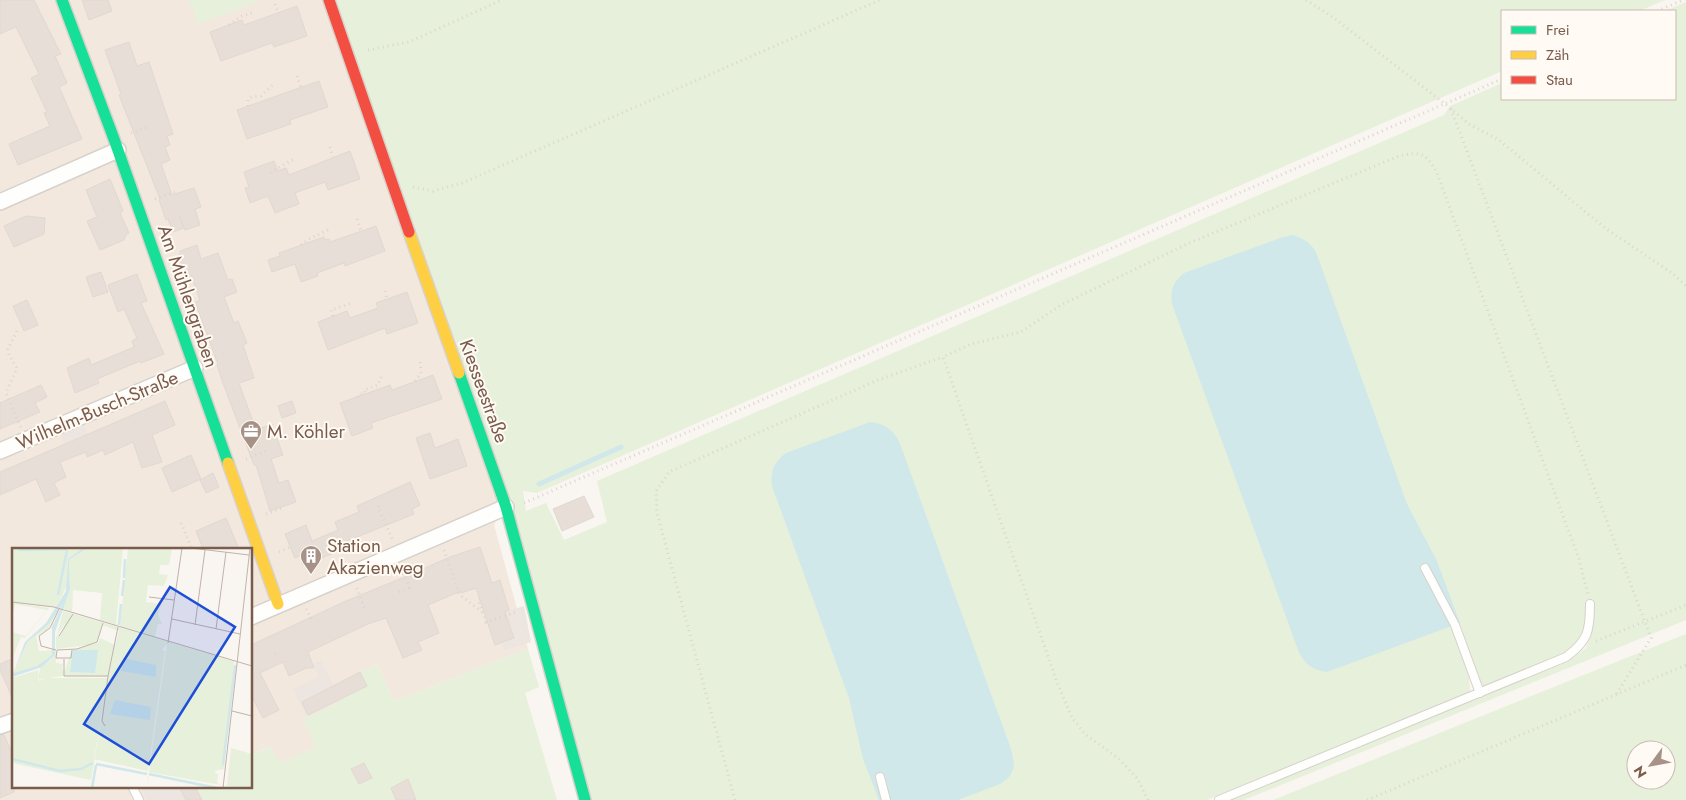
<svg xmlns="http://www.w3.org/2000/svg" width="1686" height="800" font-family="Jost,sans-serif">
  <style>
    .residential { fill: #f2e8de }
    .industrial { fill: #ede5e0 }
    .green { fill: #e7f0db; fill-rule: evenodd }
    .water { fill: #d0e8ea }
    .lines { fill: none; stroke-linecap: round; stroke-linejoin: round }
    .stream { stroke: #d0e8ea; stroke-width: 5 }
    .building { fill: #e6ded7; stroke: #e2d8d2 }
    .lane-casing { stroke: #d7d1cb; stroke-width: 10 }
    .street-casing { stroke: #d7d1cb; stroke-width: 18 }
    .fast-casing { stroke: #d9d2cb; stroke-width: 14 }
    .slow-casing { stroke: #d9d2cb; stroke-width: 14 }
    .jam-casing { stroke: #d9d2cb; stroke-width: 14 }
    .path { stroke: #dcd5d0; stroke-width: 3; stroke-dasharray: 1 4; stroke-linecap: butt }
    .lane { stroke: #fefefd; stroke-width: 8 }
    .street { stroke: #fefefd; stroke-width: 15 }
    .fast { stroke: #16e098; stroke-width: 11 }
    .slow { stroke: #ffcf43; stroke-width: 11 }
    .jam { stroke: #f24e42; stroke-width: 11 }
    .labels { text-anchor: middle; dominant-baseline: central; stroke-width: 4; stroke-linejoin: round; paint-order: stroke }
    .street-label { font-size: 19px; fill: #7a5c4d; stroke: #fffaf3 }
    .poi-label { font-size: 19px; fill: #7a5c4d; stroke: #fffaf3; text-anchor: start }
    .inset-river { fill: none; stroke: #d0e8ea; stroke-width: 2.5 }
    .inset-road { fill: none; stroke: #c2b3aa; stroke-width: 1 }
    .view { fill: #1d4ed8; fill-opacity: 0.15; stroke: #1d4ed8; stroke-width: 2.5 }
    .inset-edge { fill: none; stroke: #7a5c4d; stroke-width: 2.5 }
  </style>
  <rect width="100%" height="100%" fill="#f9f5f0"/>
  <path class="residential" d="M0 0H336L511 494 494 525 528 649 394 701 377 664 334 685 341 701 316 747 280 764 270 746 251 755V549H14V786H197L203 800H0Z"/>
  <g class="industrial">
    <path d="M84 424 95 453 87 457 86 452 70 458 60 433Z"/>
    <path d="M524 606 531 642 505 650 502 643 495 645 488 624 506 618 505 612Z"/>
    <path d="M321 661 340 700 306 716 293 689 319 677 313 664Z"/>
    <path d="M140 786H195L202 800H146Z"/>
  </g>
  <g class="green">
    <path d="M189 0H262L198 24Z"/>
    <path d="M336 0H1665L1639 11H1502V71L537 493 523 491 526 511 546 503 564 540 607 522 597 481 1444 115 1450 106 1502 83V99H1675V11H1665L1686 2V620L1244 800H1227L1573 658 1586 648 1592 633 1593 605 1576 646 1567 653 1482 688 1460 623 1452 626 1469 677 1470 693 1207 800H591Z"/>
    <path d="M1686 634V800H1273ZM1636 750H1666V780H1636Z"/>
    <path d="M528 649 539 687 525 693 557 800H203L197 786H251V755L271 746 280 763 316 747 303 719 341 701 333 686 377 664 394 701Z"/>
  </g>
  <g class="water">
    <path d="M1293 235C1304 239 1310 242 1316 252L1407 504 1437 561 1460 623 1327 672C1312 670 1304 664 1298 650L1172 304C1170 290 1173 282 1184 273L1283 237Z"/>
    <path d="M870 422C885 424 891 428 899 441L1011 749 1014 763 1013 770 1009 777 1000 784 958 800H879L863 759 849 698 772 486C770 471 774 462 786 453Z"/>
  </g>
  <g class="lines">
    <path class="stream" d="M539 484 621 447"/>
  </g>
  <g class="building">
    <path d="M0 0H34L61 54 55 56 67 83 59 87 82 139 18 165 9 144 50 126 44 113 47 112 31 78 39 74 16 27 0 34Z"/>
    <path d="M82 0H108L112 11 89 20Z"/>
    <path d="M297 6 307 36 274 47 272 43 221 61 210 32 242 20 244 25Z"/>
    <path d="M129 42 137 66 149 62 173 134 167 136 170 145 165 147 170 160 161 164 172 195 194 188 201 207 195 209 200 225 185 230 179 215 184 228 173 232 168 219 166 220 159 200 160 199 119 95 121 94 105 50Z"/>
    <path d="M319 81 328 107 290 120 291 124 247 139 237 110Z"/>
    <path d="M350 151 360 179 328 190 325 182 295 193 299 204 275 213 268 196 250 203 245 188 249 187 244 172 274 161 278 171 286 168 289 175Z"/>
    <path d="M110 179 123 211 120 213 129 233 126 235 124 240 100 250 87 221 97 217 86 190Z"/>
    <path d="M26 216 45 218 44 234 14 247 4 226Z"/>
    <path d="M376 226 385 251 345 266 344 263 317 273 318 276 301 282 295 264 272 272 268 260 280 256 279 253 324 237 325 240 329 239 330 242Z"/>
    <path d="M197 245 201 259 218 253 228 280 232 279 237 292 224 297 234 323 238 321 247 343 243 345 254 378 239 383 256 430 272 424 283 455 271 459 279 483 288 480 296 502 270 511 256 465H254L223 383 217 365 218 364 195 302 200 300 191 275 186 277 178 255 181 254 180 251Z"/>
    <path d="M101 272 108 292 93 297 86 277Z"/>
    <path d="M137 274 147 301 141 303 164 354 141 363 140 361 97 379 99 383 75 393 67 368 89 358 91 365 134 347 132 341 137 338 124 309 118 312 108 285Z"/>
    <path d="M407 292 418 323 387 334 385 328 328 350 318 322 347 311 350 318 378 308 376 303Z"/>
    <path d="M27 300 38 325 24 331 13 306Z"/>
    <path d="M433 375 442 399 371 423 373 428 352 436 340 403 390 385 392 390Z"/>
    <path d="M41 385 47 397 35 403 40 412 0 429V403Z"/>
    <path d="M165 401 175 425 152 435 162 462 142 468 133 442 105 455 103 450 87 457 86 452 60 462 66 477 54 483 60 495 46 502 36 479 0 495V472Z"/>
    <path d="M292 401 296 413 282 418 278 406Z"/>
    <path d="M430 433 435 448 458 439 467 466 430 479 416 438Z"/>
    <path d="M191 455 201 479 172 492 162 468Z"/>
    <path d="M213 473 219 487 206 493 200 480Z"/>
    <path d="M410 482 420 505 412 509 414 514 347 541 350 547 303 565 300 556 295 558 285 534 306 525 312 541 338 530 335 522 359 512 357 506Z"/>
    <path d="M584 496 594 517 562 531 553 509Z"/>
    <path d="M226 518 239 549H203L196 531Z"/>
    <path d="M480 547 492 583 500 580 509 610 505 612 514 638 495 645 476 588 461 593V591L428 605 439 633 418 642 422 650 403 658 386 618 368 624 308 652 314 668H306L289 676 283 662 260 673 279 710 263 718 251 695V645L346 601 407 576 450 557Z"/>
    <path d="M14 658V702L0 670V664Z"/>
    <path d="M360 672 367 686 308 715 302 702Z"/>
    <path d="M0 735H4L14 757V792L0 798Z"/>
    <path d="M364 763 372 778 359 784 351 769Z"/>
    <path d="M408 779 416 800H396L391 788Z"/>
    <path d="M179 786H195L202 800H186Z"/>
  </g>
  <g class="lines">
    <g class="lane-casing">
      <g id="lane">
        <path d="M1425 568 1455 625 1480 693"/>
        <path d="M880 777 886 800"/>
        <path d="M132 786 139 800"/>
        <path d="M1219 800 1566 657C1588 641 1590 631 1590 604"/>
      </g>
    </g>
    <g class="street-casing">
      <g id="street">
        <path d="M0 202 118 150"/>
        <path d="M0 451 195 368"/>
        <path d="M251 617 506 507"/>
        <path d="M0 726 14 721"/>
      </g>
    </g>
    <g class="fast-casing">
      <g id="fast">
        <path d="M62 0 114 139 228 463"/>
        <path d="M459 373 506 507 585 800"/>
      </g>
    </g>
    <g class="slow-casing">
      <g id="slow">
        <path d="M409 232 459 373"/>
        <path d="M228 463 278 604"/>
      </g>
    </g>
    <g class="jam-casing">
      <path id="jam" d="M329 0 409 232"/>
    </g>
    <g class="path">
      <path d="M1306 0 1334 18 1445 104 1469 124 1499 140 1605 228 1672 273 1686 286"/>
      <path d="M275 4 278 13"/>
      <path d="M1657 11 1683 0"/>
      <path d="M229 25 242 16 252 13"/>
      <path d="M368 50 409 42 502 0"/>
      <path d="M297 76 301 88"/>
      <path d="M248 106V99L252 97 261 96 273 85"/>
      <path d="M1451 109 1651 638 1616 695"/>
      <path d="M131 133 148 127 147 125"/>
      <path d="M330 147 333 157"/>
      <path d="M271 173V172L294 159"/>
      <path d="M413 187 433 191 462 183 880 0"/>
      <path d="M155 199 176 192V194"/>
      <path d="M357 219 361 231"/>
      <path d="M301 245 309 239 330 229"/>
      <path d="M385 291 387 299"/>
      <path d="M333 316 331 310 352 303"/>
      <path d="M17 331 8 349 9 355 17 368 6 393 21 428"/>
      <path d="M415 381 421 373 420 362"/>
      <path d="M358 397V395L365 393 364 390 378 385 382 375"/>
      <path d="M246 459 266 451"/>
      <path d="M524 503 1502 79"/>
      <path d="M379 506 378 507 393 541"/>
      <path d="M266 514 283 508V507"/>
      <path d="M181 523 192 549"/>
      <path d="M357 537 364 553"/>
      <path d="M444 550 459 594 482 612"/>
      <path d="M279 552 290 547"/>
      <path d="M401 569 410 589"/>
      <path d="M357 588 364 607H366"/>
      <path d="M399 592 409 588"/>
      <path d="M480 599 478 600 486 622 516 612"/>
      <path d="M306 609 312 621"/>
      <path d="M1596 641 1686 605"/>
      <path d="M275 654 278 652"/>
      <path d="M735 800 657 513 656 491 669 472 878 380 943 357"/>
      <path d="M1148 800 1137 778 1119 759 1085 734 1072 718 1057 682 943 357 971 344 1021 332 1061 305 1187 244 1399 156C1421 151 1426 153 1437 173L1579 559 1588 594"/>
      <path d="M1367 800 1686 665"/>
    </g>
    <use href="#lane" class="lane"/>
    <use href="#street" class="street"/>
    <use href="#fast" class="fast"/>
    <use href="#slow" class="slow"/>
    <use href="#jam" class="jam"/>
  </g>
  <defs>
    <g id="office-pin" transform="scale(1.125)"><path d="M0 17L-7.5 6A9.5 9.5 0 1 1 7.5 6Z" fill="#a69286" stroke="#fffaf3"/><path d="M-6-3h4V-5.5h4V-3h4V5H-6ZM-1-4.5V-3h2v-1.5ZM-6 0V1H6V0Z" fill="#fff"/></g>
    <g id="building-pin" transform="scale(1.125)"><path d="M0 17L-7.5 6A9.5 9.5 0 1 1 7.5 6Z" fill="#a69286" stroke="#fffaf3"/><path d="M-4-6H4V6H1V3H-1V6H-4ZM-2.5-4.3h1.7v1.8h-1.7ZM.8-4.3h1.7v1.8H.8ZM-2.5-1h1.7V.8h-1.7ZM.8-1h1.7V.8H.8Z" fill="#fff"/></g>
  </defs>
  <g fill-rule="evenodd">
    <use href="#office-pin" x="251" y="431"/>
    <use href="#building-pin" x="311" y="556"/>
  </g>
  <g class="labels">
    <g class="street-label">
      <text transform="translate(188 296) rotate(71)">Am Mühlengraben</text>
      <text transform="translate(484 391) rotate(70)">Kiesseestraße</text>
      <text transform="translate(97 410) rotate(-23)">Wilhelm-Busch-Straße</text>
    </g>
    <g class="poi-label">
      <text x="267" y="431">M. Köhler</text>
      <text x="327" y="545">Station<tspan x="327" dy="22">Akazienweg</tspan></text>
    </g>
  </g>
  <g transform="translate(12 548)">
    <rect width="240" height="240" fill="#f9f5f0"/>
    <path d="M0 0H71L56 11 55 38 44 59 4 55 37 60 13 90 9 89 0 111V84L14 88 35 62 3 56 0 70ZM75 0H111L104 77 88 72 90 45 61 42 60 64 51 60 58 41 57 12ZM116 0H160L157 17H148L147 26 156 27 152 38 136 37 134 54 149 56 146 67 150 76H146L143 89 108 79ZM46 62 36 81 24 88 27 103 42 102 40 107 25 118 1 125 16 93 35 78ZM51 63 222 113 212 221 202 223 206 227 205 235 209 237 137 224 155 96 150 102 153 103 136 223 82 211 96 129 49 128 26 132 28 120 39 112 44 102V115L51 116 50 122H53L60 102 76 97 44 101V88L49 87 53 76 45 87ZM90 77 107 83 103 97 88 90 86 95 77 96 85 93ZM26 122 27 133 36 130H96L79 232 0 215V130ZM219 200 240 206V240L215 238ZM84 215 134 225 135 227 85 217 79 240ZM138 226 208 239V240L137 227 134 240 136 228Z" fill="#e7f0db" fill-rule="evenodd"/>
    <path d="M71 0H75L57 12 58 41 43 84V107L30 119 0 129 13 94 34 75 54 43 56 11ZM50 57 40 79V107L25 118 1 125 16 93 35 78ZM61 102H86L83 125 58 124ZM111 110 144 117V129L109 123ZM103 152 139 159 138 172 98 166Z" fill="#d0e8ea" fill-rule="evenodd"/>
    <path class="inset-river" d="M7 2 55 1M112 30 113 11M46 47 55 2M110 48 112 32M107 77 109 56M0 211 48 223 69 221 81 215M84 216 135 226M211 217 223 117M137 226 204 240M80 240 84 217"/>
    <path class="inset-road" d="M179 0 237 7M137 49 162 52M0 54 42 59 240 118M160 71 228 86M183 77 193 2M204 81 214 4M47 88 61 66M156 95 170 0M44 102 29 98 27 88 38 80 47 61M60 102 59 110H44L45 102 65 101 85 94 91 75M52 111V128H96L106 79M220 163 240 168M93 178 90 173 96 128M211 240 238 0"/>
    <path class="view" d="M158 39 223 79 137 216 72 176Z"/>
    <rect width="240" height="240" class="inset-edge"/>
  </g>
  <rect x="1501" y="10" width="175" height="90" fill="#fffaf3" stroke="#cabbb1"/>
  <rect x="1511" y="26" width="25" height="8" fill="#16e098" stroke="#cabbb1"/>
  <text x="1546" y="35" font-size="15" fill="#7a5c4d">Frei</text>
  <rect x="1511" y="51" width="25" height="8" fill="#ffcf43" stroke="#cabbb1"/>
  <text x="1546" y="60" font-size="15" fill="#7a5c4d">Zäh</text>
  <rect x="1511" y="76" width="25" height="8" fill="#f24e42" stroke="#cabbb1"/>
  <text x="1546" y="85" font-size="15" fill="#7a5c4d">Stau</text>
  <g transform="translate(1651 765) rotate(238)"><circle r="24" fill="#fffaf3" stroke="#cabbb1"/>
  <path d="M0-4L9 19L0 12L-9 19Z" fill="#a69286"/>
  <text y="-8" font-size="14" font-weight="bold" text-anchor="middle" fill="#7a5c4d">N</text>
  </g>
</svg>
